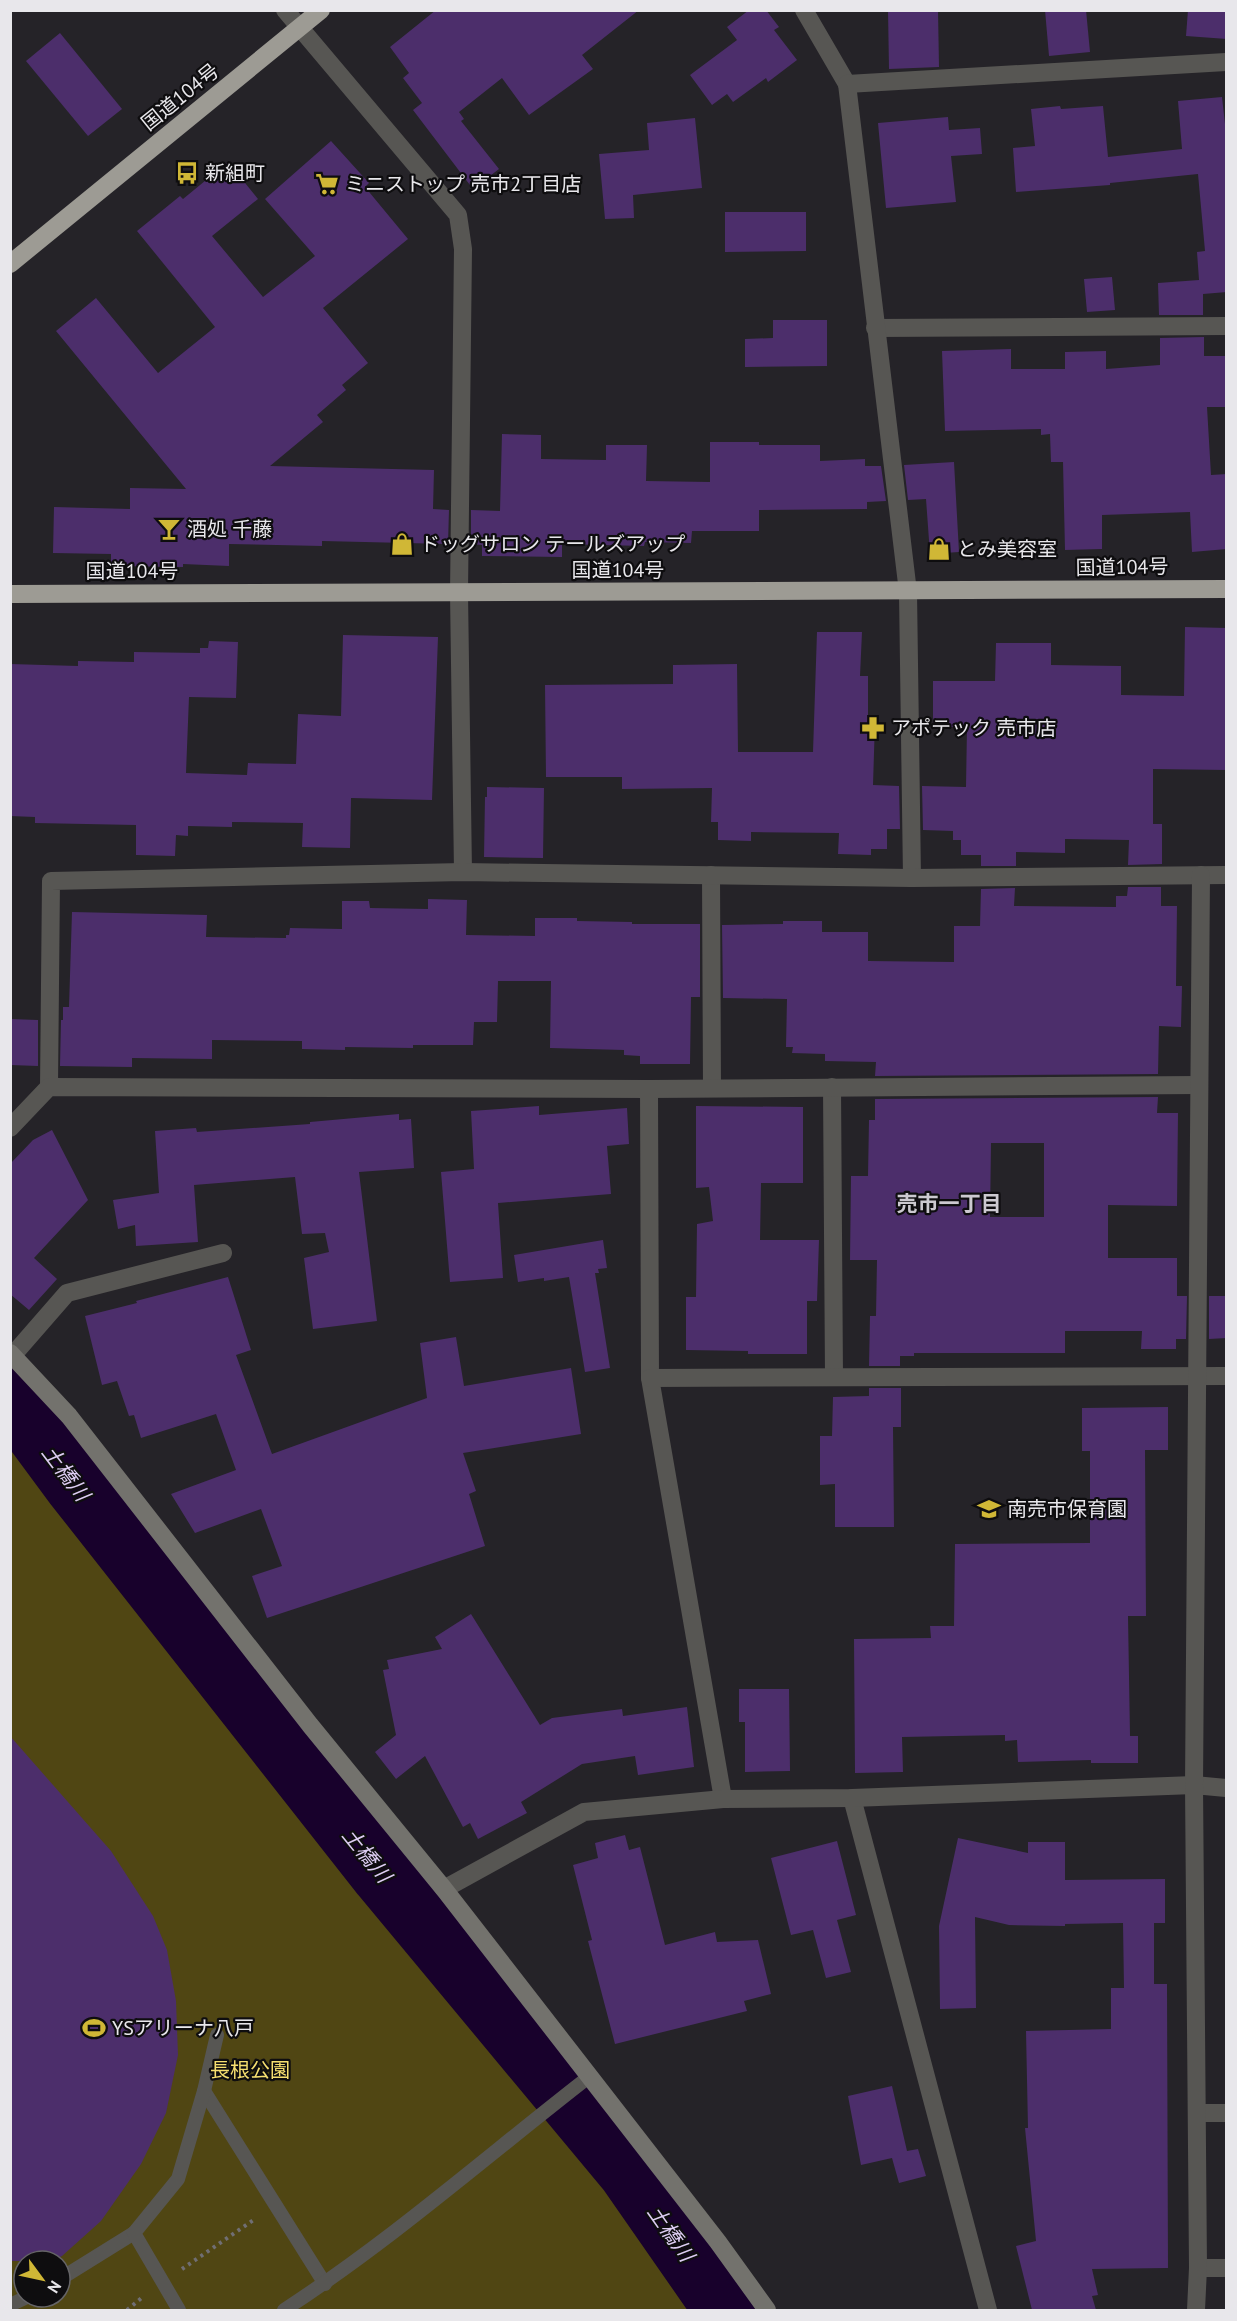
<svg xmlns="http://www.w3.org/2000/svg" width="1237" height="2321" font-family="'PT Sans','Noto Sans JP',sans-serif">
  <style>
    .green { fill: #504613; fill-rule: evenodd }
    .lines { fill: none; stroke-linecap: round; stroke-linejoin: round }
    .river { stroke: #18012c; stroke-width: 62 }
    .building { fill: #4c2e6b; fill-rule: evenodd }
    .path { stroke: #706e73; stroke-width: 4; stroke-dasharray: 3 4.5; stroke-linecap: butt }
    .lane { stroke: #575653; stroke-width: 14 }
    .street { stroke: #575653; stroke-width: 18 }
    .secondary { stroke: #73726d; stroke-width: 18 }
    .highway { stroke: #9d9b94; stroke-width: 18 }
    .labels { text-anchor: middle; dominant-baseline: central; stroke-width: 4.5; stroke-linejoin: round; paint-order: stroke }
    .street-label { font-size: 20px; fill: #e8e7eb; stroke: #0e0d0f }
    .poi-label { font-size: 20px; fill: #e8e7eb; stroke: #0e0d0f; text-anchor: start }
    .park-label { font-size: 20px; fill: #f6df70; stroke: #0e0d0f }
    .neighbourhood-label { font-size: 21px; font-weight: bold; fill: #ccc9d0; stroke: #0e0d0f }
    .water-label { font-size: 21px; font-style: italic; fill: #ddcdf2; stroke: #0e0d0f }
  </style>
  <rect width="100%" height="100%" fill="#252328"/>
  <path class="green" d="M10 1381 22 1391 272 1714 400 1875 598 2119 633 2158 739 2310H11ZM24 2261H60V2297H24Z"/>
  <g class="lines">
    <path class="river" d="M10 1397 75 1485 382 1875 629 2172 725 2310"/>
  </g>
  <g class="building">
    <path d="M436 10H639L582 55 593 69 529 115 502 78 459 112 464 119 461 121 499 169 473 189 413 110 422 103 403 78 409 73 390 47Z"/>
    <path d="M749 10H766L779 27 774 30 797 60 768 82 766 78 733 102 727 94 712 105 690 75 737 40 727 27Z"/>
    <path d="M888 10H938L939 67 889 69Z"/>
    <path d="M1045 10H1086L1090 52 1049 56Z"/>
    <path d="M1188 10H1227V39L1186 36Z"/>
    <path d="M60 33 122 109 88 136 26 61Z"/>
    <path d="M1222 97 1227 142V292L1203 294V315H1159L1158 283 1199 280 1197 252 1205 251 1198 174 1110 183V185L1016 192 1013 148 1035 146 1031 109 1060 106 1061 109 1103 106 1108 157 1182 149 1178 101Z"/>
    <path d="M948 117 949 130 980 128 982 154 951 156 956 202 886 208 878 123Z"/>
    <path d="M695 118 702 188 633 195 634 218 605 219 599 154 649 150 647 123Z"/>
    <path d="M331 141 369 183 365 187 408 239 323 308 368 363 342 385 346 390 317 415 323 422 270 466 434 470 433 509 449 510 448 544 322 541V546L229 544V566L183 564V567L111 566V554L53 553 54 507 130 509V488L186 489 56 331 96 298 158 373 215 327 137 231 180 196 183 199 228 162 258 199 212 236 263 297 315 256 265 199Z"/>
    <path d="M725 212H806V251L725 252Z"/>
    <path d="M1112 277 1115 310 1087 312 1084 279Z"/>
    <path d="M773 320H827V366L745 367V339L773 338Z"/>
    <path d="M1204 337V356H1227V407H1207L1211 475 1227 474V549L1192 552 1190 512 1102 515V549L1065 550 1063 462H1051L1050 434 1041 435V429L945 431 942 351 1011 349V369H1065V352L1106 351V369L1160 365V338Z"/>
    <path d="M502 434 541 435V459L606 460V445H647L646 481 710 482V442H759V445H820V461L865 459V466H881L886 501 867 502V509L759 510V531H692L691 543 645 542 644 546 562 544V557L482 556V545L471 544V510L500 511Z"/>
    <path d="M954 462 959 552 930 554 926 499 908 500 904 465Z"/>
    <path d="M1185 627 1227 628V770L1153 769V824H1162V864L1128 865 1129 840 1065 839V853L1016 852V866H981V855H961V840H953V831L923 830 922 786 966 787 967 727H933V681H995L996 643H1051V665L1121 666V695L1184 696Z"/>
    <path d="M817 632H862L860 676H868V721H875L873 785 899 786 900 829H887V849H871V855L838 854 839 833 751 832V841L718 840V822H711L712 788 622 789V777H546L545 685 673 684V665L737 664 738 752H813Z"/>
    <path d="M343 635 438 637 432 800 351 798 350 848 302 847 303 823 232 822V827L188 826V836L176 835 175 856 136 855V825L35 823V817L10 816V664L78 666V661L134 662V652L200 653V648H208L209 641 238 642 236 698 189 697 186 773 247 775 248 763 296 764 298 714 341 716Z"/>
    <path d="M487 787 544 788 543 858 484 857 485 797H487Z"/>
    <path d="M1128 887H1161V906H1177L1176 986H1182L1181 1027 1159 1026 1158 1074 875 1076 876 1062 825 1061V1054L792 1053 793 1047H786L787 999 723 998 722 925 783 924V921H822V932H868V961L954 962V926H980L981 889 1015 888 1014 906 1116 907V896H1127Z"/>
    <path d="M428 899 467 900 466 935 535 936V918H577V921L632 922V924H700V997H691L690 1064H640V1056L624 1055V1050L550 1048 551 981H498L497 1022H474L473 1045H413V1048L345 1047V1050L302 1049V1041L212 1040V1059L132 1058V1067L60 1066 61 1020H63V1007H69L72 912 207 915 206 937 286 938V935H289L290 928 342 929V901H369L370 908 428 909Z"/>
    <path d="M10 1019 38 1020V1066L10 1065Z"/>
    <path d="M1158 1097 1157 1113H1178L1177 1206 1108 1205V1258H1177V1296H1187L1186 1339H1176V1349H1141L1142 1331H1065V1353H914V1356H900V1366H869L870 1316H876L877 1260H850L851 1176H868L869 1120H875V1099ZM991 1143H1044V1217H990Z"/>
    <path d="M539 1106V1115L627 1108 629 1144 607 1146 611 1194 498 1203 503 1278 450 1282 441 1172 474 1169 471 1111Z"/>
    <path d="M696 1106 803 1107V1183H761L760 1240H819L817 1301H807V1354H748V1351L686 1350V1297H696L697 1224 713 1221 709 1187 696 1188Z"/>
    <path d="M399 1114V1120L411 1119 414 1168 359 1172 377 1321 313 1329 304 1258 329 1252 325 1233 302 1234 295 1177 194 1185 198 1242 136 1246 135 1225 118 1229 113 1200 159 1193 155 1131 196 1128 197 1132 310 1124V1122Z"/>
    <path d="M52 1130 88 1200 34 1258 57 1279 29 1310 10 1294V1164L33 1140Z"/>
    <path d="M603 1240 607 1268 598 1269 599 1273H595L610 1368 585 1372 569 1277 544 1281V1278L518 1282 514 1255Z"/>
    <path d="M228 1277 251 1350 236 1355 272 1454 427 1398 420 1343 456 1337 464 1386 571 1368 581 1434 463 1453 476 1491 469 1494 485 1546 267 1618 252 1576 282 1566 261 1509 195 1533 171 1494 236 1470 216 1414 141 1438 134 1415 129 1416 117 1381 102 1385 85 1316 137 1303 136 1301Z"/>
    <path d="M1209 1296H1227V1338L1209 1339Z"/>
    <path d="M869 1388H901V1427H893L894 1527H835V1484L820 1485V1436H832L833 1397 869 1396Z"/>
    <path d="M1168 1407V1450H1145L1146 1616H1128L1130 1736H1138V1763H1091V1760L1018 1762 1017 1740 1005 1741V1735L902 1737 903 1772 855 1773 854 1639 931 1638 930 1626H954L955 1544 1090 1543V1451H1082V1408Z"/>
    <path d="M471 1614 540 1725 552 1718 622 1709 623 1716 687 1707 694 1767 638 1775 635 1756 582 1764 521 1802 527 1813 478 1839 470 1823 463 1827 425 1756 396 1779 375 1752 396 1735 383 1670 389 1669 387 1660 442 1649 435 1637Z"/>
    <path d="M739 1689H789L790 1771 745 1772V1722H739Z"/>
    <path d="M10 1736 111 1851 153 1916 167 1950 176 2001 178 2055 166 2113 141 2164 101 2221 62 2256 52 2261H10Z"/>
    <path d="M625 1835 629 1850 640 1847 665 1945 715 1932 717 1942 758 1940 771 1994 744 2001 747 2011 615 2044 588 1941 592 1940 573 1865 598 1858 595 1843Z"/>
    <path d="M958 1838 1028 1853V1842H1065V1880L1165 1879V1923H1154V1984H1167L1168 2268 1092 2269 1098 2295 1092 2296 1096 2310H1032L1016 2246 1036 2241 1025 2128H1028L1026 2031 1111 2029V1988H1124L1123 1923 1065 1924V1926L1009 1925 975 1917 976 2008 940 2009 939 1926Z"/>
    <path d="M837 1841 856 1915 837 1920 851 1972 826 1978 813 1930 791 1935 771 1858Z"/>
    <path d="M892 2086 907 2151 918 2149 926 2176 899 2183 892 2158 861 2165 848 2096Z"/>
  </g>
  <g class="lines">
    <g class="path">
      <path d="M182 2269 255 2219"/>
      <path d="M127 2310 144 2296"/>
    </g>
    <g class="lane">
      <path d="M204 2091 325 2284"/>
      <path d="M60 2279 134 2233"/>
      <path d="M10 2305 27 2297"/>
      <path d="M179 2310 134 2233 178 2179 204 2091 217 2035"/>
      <path d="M284 2310C392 2240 488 2155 590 2076"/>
    </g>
    <g class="street">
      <path d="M285 10 458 215 463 249 459 593 463 872"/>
      <path d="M804 10 847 84"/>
      <path d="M875 328 1226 326"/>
      <path d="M711 875 712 1088"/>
      <path d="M912 878 908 592 847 84 1226 62"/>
      <path d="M49 1087 51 881 463 872 912 878 1226 875"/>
      <path d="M832 1087 834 1377"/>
      <path d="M649 1089 650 1378 723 1799"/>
      <path d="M10 1128 49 1087 649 1089 1198 1085"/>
      <path d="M13 1355 67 1293 223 1253"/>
      <path d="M650 1378 1226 1376"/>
      <path d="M852 1798 988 2310"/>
      <path d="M444 1889 584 1812 723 1799 852 1798 1194 1785 1226 1788"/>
      <path d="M1197 2113H1226"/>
      <path d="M1198 2268H1226"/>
      <path d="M1196 2310 1198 2268 1194 1785 1201 875"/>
    </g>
    <path class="secondary" d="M10 1353 69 1416 310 1725 444 1889 718 2242 767 2310"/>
    <g class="highway">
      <path d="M10 264 321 10"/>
      <path d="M10 594 1226 589"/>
    </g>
  </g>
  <defs>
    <g id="bus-bare" transform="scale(1.8)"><path d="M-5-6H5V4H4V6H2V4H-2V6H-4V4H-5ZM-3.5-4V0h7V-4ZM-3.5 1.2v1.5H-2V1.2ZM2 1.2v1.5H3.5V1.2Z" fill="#d0b736" stroke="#0e0d0f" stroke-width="2.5" paint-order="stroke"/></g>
    <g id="supermarket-bare" transform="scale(1.8)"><path d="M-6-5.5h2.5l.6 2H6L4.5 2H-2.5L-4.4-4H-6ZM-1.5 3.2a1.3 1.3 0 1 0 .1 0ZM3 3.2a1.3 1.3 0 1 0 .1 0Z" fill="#d0b736" stroke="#0e0d0f" stroke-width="2.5" paint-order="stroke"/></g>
    <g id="bar-bare" transform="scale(1.8)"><path d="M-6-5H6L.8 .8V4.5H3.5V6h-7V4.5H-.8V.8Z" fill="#d0b736" stroke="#0e0d0f" stroke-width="2.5" paint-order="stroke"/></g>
    <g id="shop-bare" transform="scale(1.8)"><path d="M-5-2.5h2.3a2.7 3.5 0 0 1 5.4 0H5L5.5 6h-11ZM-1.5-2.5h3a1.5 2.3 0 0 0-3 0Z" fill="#d0b736" stroke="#0e0d0f" stroke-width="2.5" paint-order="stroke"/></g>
    <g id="pharmacy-bare" transform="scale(1.8)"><path d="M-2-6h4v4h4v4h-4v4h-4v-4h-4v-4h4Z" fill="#d0b736" stroke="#0e0d0f" stroke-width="2.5" paint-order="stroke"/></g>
    <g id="school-bare" transform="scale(1.8)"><path d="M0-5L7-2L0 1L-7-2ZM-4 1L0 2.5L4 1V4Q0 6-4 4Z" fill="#d0b736" stroke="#0e0d0f" stroke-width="2.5" paint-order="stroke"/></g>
    <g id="stadium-bare" transform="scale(1.8)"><path d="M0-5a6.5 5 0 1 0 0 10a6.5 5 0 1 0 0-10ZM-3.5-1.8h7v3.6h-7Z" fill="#d0b736" stroke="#0e0d0f" stroke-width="2.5" paint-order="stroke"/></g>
  </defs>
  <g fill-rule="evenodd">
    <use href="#bus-bare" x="187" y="173"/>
    <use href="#supermarket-bare" x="327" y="184"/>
    <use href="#bar-bare" x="169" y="529"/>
    <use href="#shop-bare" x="402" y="544"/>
    <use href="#shop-bare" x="939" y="549"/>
    <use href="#pharmacy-bare" x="873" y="728"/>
    <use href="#school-bare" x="989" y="1509"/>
    <use href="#stadium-bare" x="94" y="2028"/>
  </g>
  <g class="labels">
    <g class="street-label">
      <text transform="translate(180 97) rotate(-39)">国道104号</text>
      <text transform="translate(1122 567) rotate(-1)">国道104号</text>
      <text x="618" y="570">国道104号</text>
      <text x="132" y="571">国道104号</text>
    </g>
    <g class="poi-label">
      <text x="205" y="173">新組町</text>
      <text x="345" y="184">ミニストップ 売市2丁目店</text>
      <text x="187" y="529">酒処 千藤</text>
      <text x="420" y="544">ドッグサロン テールズアップ</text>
      <text x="957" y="549">とみ美容室</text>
      <text x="891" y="728">アポテック 売市店</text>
      <text x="1007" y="1509">南売市保育園</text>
      <text x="112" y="2028">YSアリーナ八戸</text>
    </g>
    <g class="park-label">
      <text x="250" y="2070">長根公園</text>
    </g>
    <g class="neighbourhood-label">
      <text x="949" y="1203">売市一丁目</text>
    </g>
    <g class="water-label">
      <text transform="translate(66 1473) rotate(53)">土橋川</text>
      <text transform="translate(367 1855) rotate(51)">土橋川</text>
      <text transform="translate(671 2233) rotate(55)">土橋川</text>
    </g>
  </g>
  <rect width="1237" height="2321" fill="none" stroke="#e8e7eb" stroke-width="24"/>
  <g transform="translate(42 2279) rotate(123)"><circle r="28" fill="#0e0d0f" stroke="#656467" stroke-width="1.5"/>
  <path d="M0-4.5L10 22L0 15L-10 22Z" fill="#d0b736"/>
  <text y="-9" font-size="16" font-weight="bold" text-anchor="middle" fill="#e8e7eb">N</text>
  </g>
</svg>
